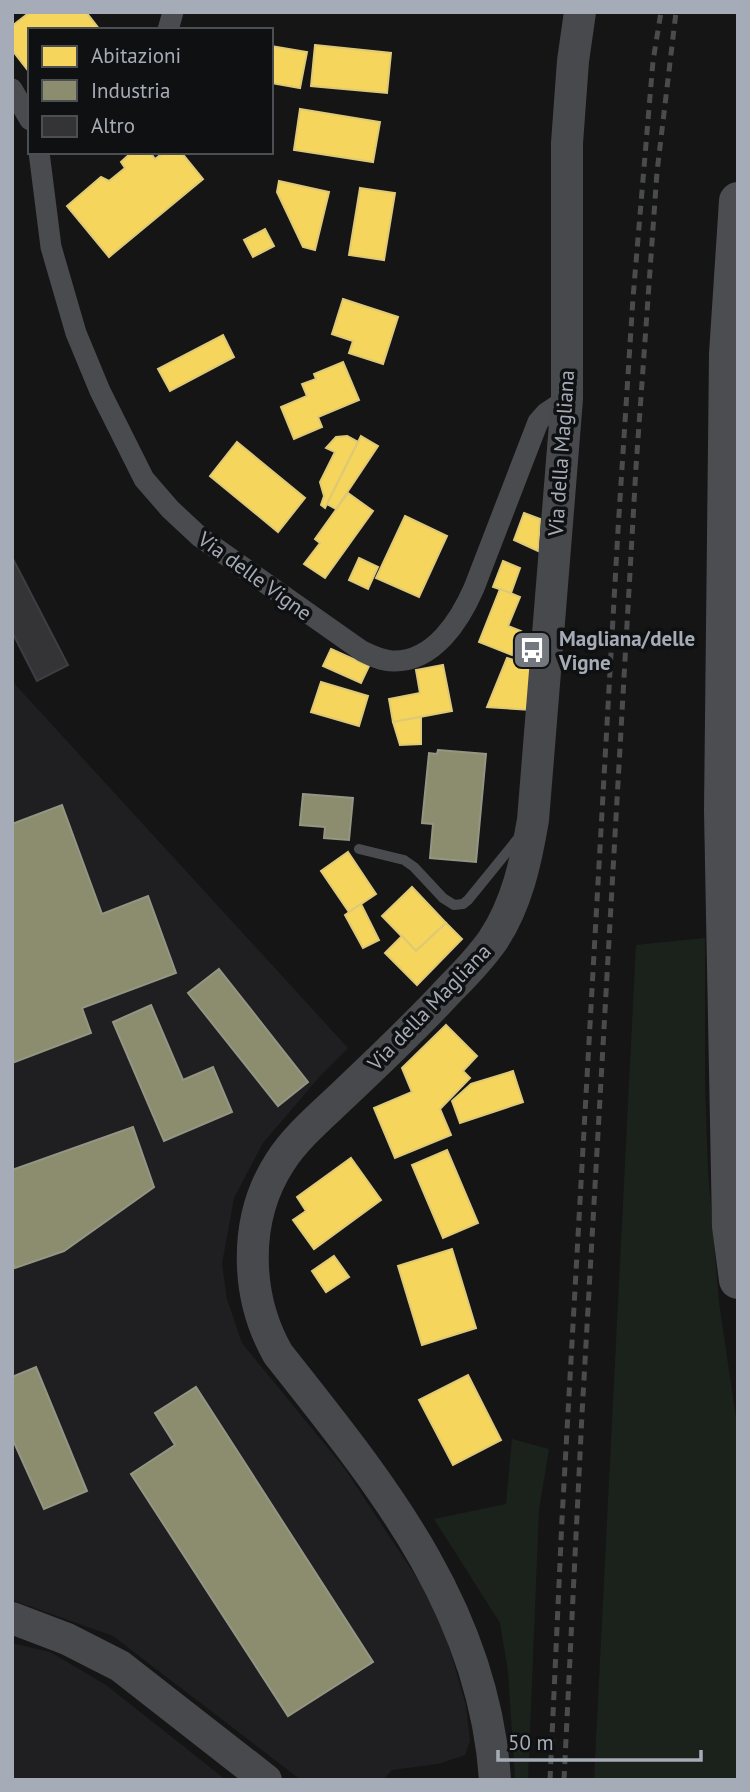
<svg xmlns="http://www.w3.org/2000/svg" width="750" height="1792" font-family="'PT Sans',sans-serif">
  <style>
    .built { fill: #1f1f21 }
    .green { fill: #1b221c }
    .homes { fill: #f6d55c; stroke: #dec977; stroke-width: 2 }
    .industry { fill: #8c8c6e; stroke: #949684; stroke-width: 2 }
    .building { fill: #343436; stroke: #3d3e41; stroke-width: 2 }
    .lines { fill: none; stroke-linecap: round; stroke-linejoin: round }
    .lane { stroke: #494b4e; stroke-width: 10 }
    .street { stroke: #494b4e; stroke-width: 21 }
    .secondary { stroke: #48494c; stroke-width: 32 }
    .highway { stroke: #4c4d50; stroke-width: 38 }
    .rail { stroke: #494b4d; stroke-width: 5; stroke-dasharray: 9 7; stroke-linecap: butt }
    .labels { text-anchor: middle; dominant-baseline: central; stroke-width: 7; stroke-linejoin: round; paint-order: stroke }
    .street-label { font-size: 21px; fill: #a6acb7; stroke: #0f1011 }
    .poi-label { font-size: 21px; font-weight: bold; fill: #a6acb7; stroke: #0f1011; text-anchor: start }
  </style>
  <rect width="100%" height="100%" fill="#151515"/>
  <g class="built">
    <path d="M12 681 348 1048 321 1075 263 1143 234 1198 222 1264 227 1299 242 1343 345 1469 438 1610 466 1705 470 1741 465 1755 438 1764 392 1770 383 1780H301L113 1636 12 1600Z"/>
    <path d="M12 1643 50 1652 106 1685 226 1780H12Z"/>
  </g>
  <g class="green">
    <path d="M705 938V1083L708 1171 719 1302 738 1432V1780H594L636 945Z"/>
    <path d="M512 1439 549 1449 539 1510 528 1780H515L508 1671 500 1623 434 1519 506 1504Z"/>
  </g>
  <g class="homes">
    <path d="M30 12H86L100 30H30V73L12 50V26Z"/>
    <path d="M315 45 391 53 387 93 311 86Z"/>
    <path d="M271 46 307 52 300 88 271 83Z"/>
    <path d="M300 109 380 122 373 162 294 150Z"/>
    <path d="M132 152H150L155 159 164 152H181L203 179 109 257 67 206 101 177 109 181 125 168 121 162Z"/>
    <path d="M279 181 329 192 315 250 303 247 277 192Z"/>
    <path d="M360 188 395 193 384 260 349 255Z"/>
    <path d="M265 229 274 246 253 257 244 240Z"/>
    <path d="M343 299 398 317 383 364 349 353 353 341 332 334Z"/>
    <path d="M223 335 234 357 170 391 158 369Z"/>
    <path d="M343 362 359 400 318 417 322 427 294 439 281 407 307 396 302 384 316 379 314 374Z"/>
    <path d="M347 436 358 442 325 508 321 505 324 496 320 482 335 452 326 448 336 437Z"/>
    <path d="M361 436 378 446 336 509 327 504Z"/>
    <path d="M237 442 305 498 278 532 210 476Z"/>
    <path d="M348 493 373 511 325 578 304 564 320 543 315 539Z"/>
    <path d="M524 513 540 519 538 551 514 540Z"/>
    <path d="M405 516 447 536 419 597 376 578Z"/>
    <path d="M359 558 378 567 368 589 349 580Z"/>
    <path d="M503 561 520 568 511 593 493 587Z"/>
    <path d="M500 589 520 597 508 626 521 631 512 655 479 642Z"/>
    <path d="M331 649 369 666 361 683 323 666Z"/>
    <path d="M507 658 535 666 531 710 487 707Z"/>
    <path d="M443 665 452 711 393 722 389 699 420 693 416 670Z"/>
    <path d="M321 682 368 696 359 726 311 712Z"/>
    <path d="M421 717V744L400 745 393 722Z"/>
    <path d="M348 852 376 894 349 912 321 871Z"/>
    <path d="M412 887 446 923 416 951 382 916Z"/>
    <path d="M361 904 379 940 363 948 345 915Z"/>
    <path d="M446 923 462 939 417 985 385 953 402 936 416 951Z"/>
    <path d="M446 1025 477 1056 463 1071 470 1078 440 1109 451 1135 395 1158 374 1108 412 1092 402 1068Z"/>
    <path d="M513 1071 523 1102 460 1123 452 1101 471 1084Z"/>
    <path d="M447 1150 478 1223 443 1238 412 1165Z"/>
    <path d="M351 1158 381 1200 314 1249 293 1220 306 1211 297 1197Z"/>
    <path d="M452 1249 476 1328 422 1345 398 1266Z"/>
    <path d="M334 1256 349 1277 326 1292 312 1271Z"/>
    <path d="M468 1375 501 1440 453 1465 419 1400Z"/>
  </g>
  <g class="industry">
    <path d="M438 750 486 754 476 862 430 858 433 824 422 823 429 753 437 754Z"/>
    <path d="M303 794 353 798 349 840 324 838 325 827 300 825Z"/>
    <path d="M62 805 102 914 148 896 176 973 82 1008 91 1033 12 1063V824Z"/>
    <path d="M219 969 308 1082 278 1106 188 993Z"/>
    <path d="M151 1005 183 1080 213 1067 232 1112 164 1141 113 1022Z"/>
    <path d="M133 1127 154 1187 64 1251 15 1268 12 1260V1170Z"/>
    <path d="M36 1367 87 1491 44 1509 12 1438V1377Z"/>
    <path d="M196 1387 373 1662 288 1716 131 1474 175 1445 155 1413Z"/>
  </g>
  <path class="building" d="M12 557 68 665 37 681 12 632Z"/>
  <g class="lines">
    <path class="lane" d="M359 849 404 860 414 867 443 898 454 905 463 904 468 900 520 836"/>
    <g class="street">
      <path d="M168 30 173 12"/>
      <path d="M12 89 30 120"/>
      <path d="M39 152 51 247 76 333 100 391 144 479 170 509 200 537 362 651C372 656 382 661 393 661 434 662 460 620 474 588L538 422 546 413 567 399"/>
    </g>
    <g class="secondary">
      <path d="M12 1618 67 1639 120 1666 266 1780"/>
      <path d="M495 1780C484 1608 380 1483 278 1354 245 1296 243 1219 280 1162 296 1137 320 1117 342 1096 379 1061 416 1026 451 988 466 973 481 957 493 940 517 904 526 861 533 820L567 399V143L573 61 580 12"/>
    </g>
    <path class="highway" d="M738 201 728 354 723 811 731 1226 738 1280"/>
    <g class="rail">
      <path d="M550 1780 562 1519 618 530 633 298 653 61 661 12"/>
      <path d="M564 1780 582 1414 636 467 657 172 676 12"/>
    </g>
  </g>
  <defs>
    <g id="bus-square" transform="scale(2.0125)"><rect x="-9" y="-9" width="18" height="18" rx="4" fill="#73777e" stroke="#0f1011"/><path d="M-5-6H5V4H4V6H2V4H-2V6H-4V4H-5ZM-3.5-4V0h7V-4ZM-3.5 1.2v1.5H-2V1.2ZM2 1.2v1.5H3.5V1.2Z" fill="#fff"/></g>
  </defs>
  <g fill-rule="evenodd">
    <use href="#bus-square" x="532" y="650"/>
  </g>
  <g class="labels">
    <g class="street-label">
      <text transform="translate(561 453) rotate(-86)">Via della Magliana</text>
      <text transform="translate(255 576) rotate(36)">Via delle Vigne</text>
      <text transform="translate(429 1007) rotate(-46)">Via della Magliana</text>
    </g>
    <g class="poi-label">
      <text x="559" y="638">Magliana/delle<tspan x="559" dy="24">Vigne</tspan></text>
    </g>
  </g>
  <rect width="750" height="1792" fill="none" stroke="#a6acb7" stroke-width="28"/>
  <rect x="28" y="28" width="245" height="126" fill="#0f1011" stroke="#4b4e53" stroke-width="2"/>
  <rect x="42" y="46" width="35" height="21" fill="#f6d55c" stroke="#4b4e53" stroke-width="2"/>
  <text x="91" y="63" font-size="21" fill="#a6acb7">Abitazioni</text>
  <rect x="42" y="80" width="35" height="21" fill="#8c8c6e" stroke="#4b4e53" stroke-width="2"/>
  <text x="91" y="98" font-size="21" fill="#a6acb7">Industria</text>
  <rect x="42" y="116" width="35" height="21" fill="#343436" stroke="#4b4e53" stroke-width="2"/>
  <text x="91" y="133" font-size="21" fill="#a6acb7">Altro</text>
  <path d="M498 1750v10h203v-10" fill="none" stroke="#a6acb7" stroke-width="3.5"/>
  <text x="508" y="1750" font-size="21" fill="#a6acb7" stroke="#0f1011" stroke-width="5" paint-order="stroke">50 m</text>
</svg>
